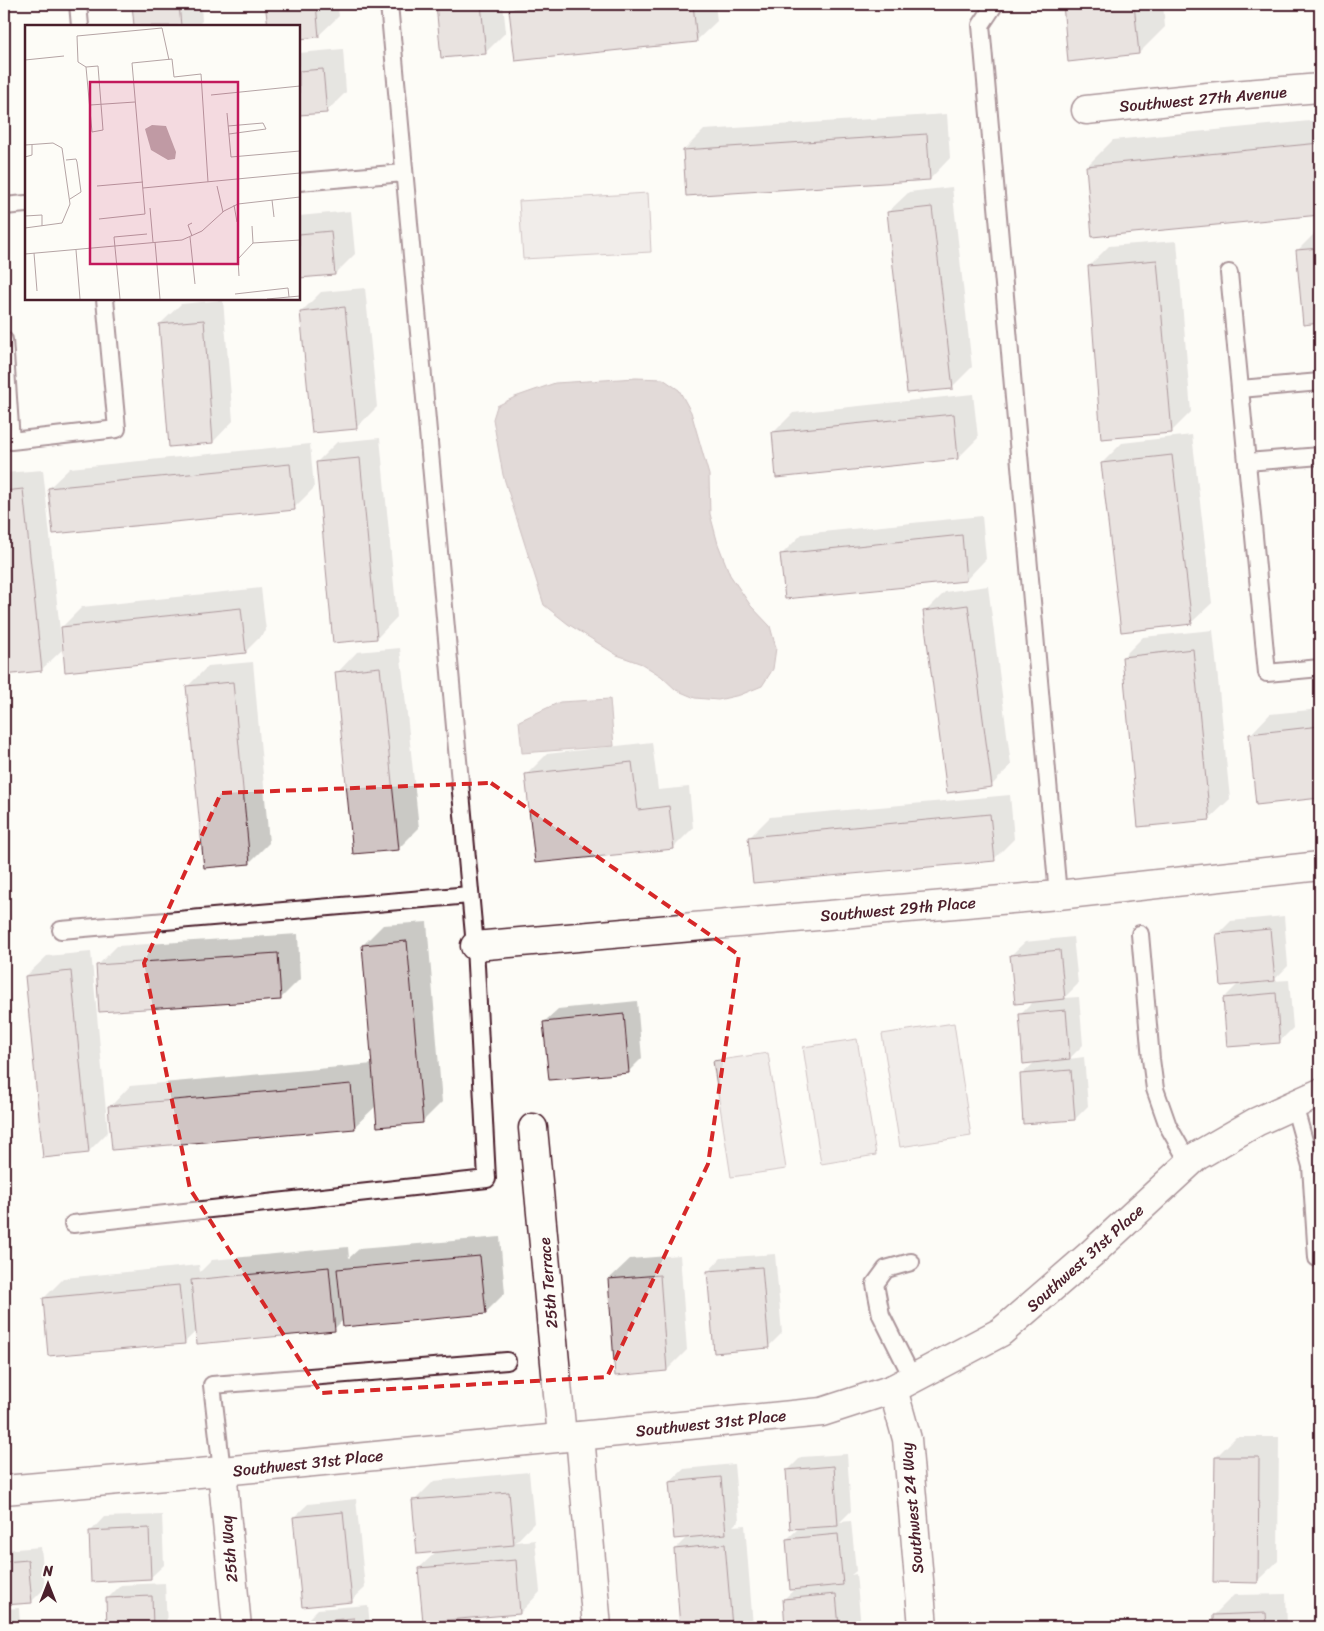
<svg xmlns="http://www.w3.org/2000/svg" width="1324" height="1631" font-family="Sriracha,sans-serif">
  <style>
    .pitch { fill: #e3dcda; stroke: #967e82 }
    .water { fill: #c0b1b1; stroke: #91777b }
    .shadow { fill: #0003 }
    .building { fill: #d0c5c4; stroke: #4a1f2b }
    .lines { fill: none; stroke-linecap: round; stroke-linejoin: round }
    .service-casing { stroke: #4a1f2b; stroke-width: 20 }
    .minor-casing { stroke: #4a1f2b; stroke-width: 31 }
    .service { stroke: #fdfcf7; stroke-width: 16 }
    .minor { stroke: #fdfcf7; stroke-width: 28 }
    .marked { fill: none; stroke: #d62828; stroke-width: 4; stroke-dasharray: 10 6; stroke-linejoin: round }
    .labels { text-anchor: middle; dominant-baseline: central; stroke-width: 4; stroke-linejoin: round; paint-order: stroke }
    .street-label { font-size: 16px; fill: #4a1f2b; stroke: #fdfcf7 }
    .inset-road { fill: none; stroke: #b5a4a5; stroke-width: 1 }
    .view { fill: #c2185b; fill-opacity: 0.15; stroke: #c2185b; stroke-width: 2.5 }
    .inset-edge { fill: none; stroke: #4a1f2b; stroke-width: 2.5 }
  </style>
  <rect width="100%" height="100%" fill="#fdfcf7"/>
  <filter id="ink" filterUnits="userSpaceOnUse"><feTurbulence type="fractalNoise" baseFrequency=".02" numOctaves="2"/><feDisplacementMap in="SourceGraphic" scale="10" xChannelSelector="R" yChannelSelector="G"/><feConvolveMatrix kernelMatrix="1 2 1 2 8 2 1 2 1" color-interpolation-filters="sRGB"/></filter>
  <g filter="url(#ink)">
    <g class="pitch">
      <path d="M648 193 651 252 523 259 519 201Z"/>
      <path d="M954 1023 971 1136 900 1147 882 1034Z"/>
      <path d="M857 1039 876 1155 821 1164 803 1047Z"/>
      <path d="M768 1053 786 1169 731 1177 713 1061Z"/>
    </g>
    <g class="water">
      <path d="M636 378 663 379 679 390 691 412 709 475 710 514 718 544 730 575 751 606 770 626 776 648 773 669 762 686 740 695 718 700 695 698 676 690 661 676 642 664 617 655 568 624 544 605 503 475 493 419 497 406 515 397 555 383Z"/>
      <path d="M610 699 614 746 522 753 519 721 560 702Z"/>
    </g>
    <g class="shadow">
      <path d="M133 4H201L202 21 197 26H135Z"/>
      <path d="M267 4H337L339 16 318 36 299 38V26H269Z"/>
      <path d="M437 4H503L506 32 485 53 443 57Z"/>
      <path d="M518 4H715L717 21 696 41 511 11Z"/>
      <path d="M1064 4H1163L1165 27 1139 53 1070 60Z"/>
      <path d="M343 49 346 92 326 112 299 114V53Z"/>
      <path d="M947 114 950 158 930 179 684 150 704 130Z"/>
      <path d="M1320 120V214L1093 235 1087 166 1113 140Z"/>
      <path d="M952 187 972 367 952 387 888 212 909 192Z"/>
      <path d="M351 211 355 254 335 274 299 277V216Z"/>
      <path d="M1320 228V322L1304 324 1297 251Z"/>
      <path d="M1177 241 1191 412 1171 432 1089 266 1109 246Z"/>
      <path d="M365 288 377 407 357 427 301 312 321 292Z"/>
      <path d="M223 300 233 421 213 442 160 324 181 304Z"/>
      <path d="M973 394 978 438 958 458 773 433 793 413Z"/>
      <path d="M1192 435 1212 603 1191 623 1102 463 1122 443Z"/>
      <path d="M380 438 397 617 377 638 317 462 337 442Z"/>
      <path d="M310 444 314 488 294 508 49 488 70 468Z"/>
      <path d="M43 470 62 650 41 670 4 674V473Z"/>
      <path d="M982 516 986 559 966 580 786 597 782 554 802 534Z"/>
      <path d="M988 586 1011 765 991 786 925 612 945 592Z"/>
      <path d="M261 588 266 631 246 651 62 627 82 607Z"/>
      <path d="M1213 630 1230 799 1209 819 1123 657 1143 637Z"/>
      <path d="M400 648 419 828 398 849 337 673 357 652Z"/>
      <path d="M253 662 269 843 249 863 188 686 208 666Z"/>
      <path d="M1320 709V797L1258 804 1250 735 1270 714Z"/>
      <path d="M652 742 658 790 689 787 693 828 673 848 527 774 547 754Z"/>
      <path d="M1010 795 1014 839 994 859 750 837 770 817Z"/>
      <path d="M1284 916 1288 966 1273 981 1289 980 1293 1028 1280 1041 1224 998 1239 983 1217 935 1231 921Z"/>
      <path d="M427 922 442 1102 422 1122 377 1105 354 1127 110 1107 130 1086 373 1064 363 945 383 925Z"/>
      <path d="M298 934 300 979 280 999 97 966 117 946Z"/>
      <path d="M1073 937 1078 984 1064 998 1079 997 1083 1045 1069 1059 1084 1057 1088 1106 1075 1119 1021 1075 1035 1062 1020 1015 1034 1001 1011 955 1025 942Z"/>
      <path d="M91 952 108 1132 88 1152 26 976 47 956Z"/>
      <path d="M637 1001 642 1058 629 1071 544 1022 558 1009Z"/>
      <path d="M500 1237 505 1293 485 1313 343 1320 334 1329 197 1330 184 1343 44 1298 64 1278 199 1265 200 1272 212 1260 348 1247 349 1258 359 1249Z"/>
      <path d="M775 1254 782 1333 768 1347 708 1272 721 1258Z"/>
      <path d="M680 1255 687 1350 667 1370 609 1279 630 1259Z"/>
      <path d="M1236 1437H1279L1278 1561 1257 1581 1216 1457Z"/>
      <path d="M847 1454 851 1511 840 1522 851 1521 856 1571 851 1575 856 1574 861 1627H787L784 1599 795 1589 787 1539 799 1528 787 1471 801 1457Z"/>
      <path d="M734 1464 739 1520 733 1526 745 1525 753 1627H681L675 1549 688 1536 670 1482 684 1469Z"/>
      <path d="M529 1472 534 1523 516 1542 535 1540 540 1592 520 1613 419 1568 437 1551 414 1501 434 1481Z"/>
      <path d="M356 1499 365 1588 351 1601 294 1517 308 1504Z"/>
      <path d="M162 1515 164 1565 150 1578 91 1531 104 1517Z"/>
      <path d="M41 1547 45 1588 31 1602 4 1604V1550Z"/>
      <path d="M165 1583 167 1627H109L107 1599 121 1585Z"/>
      <path d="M1286 1594 1287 1627H1215L1214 1615 1234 1595Z"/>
      <path d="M368 1605 370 1627H305L304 1623 318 1609Z"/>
      <path d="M19 1608 20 1627H4V1609Z"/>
      <path d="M541 1625V1627H509Z"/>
    </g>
    <g class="building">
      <path d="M132 4H179L181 26H134Z"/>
      <path d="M265 4H316L319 37 299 39V26H268Z"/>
      <path d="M436 4H481L486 54 441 58Z"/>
      <path d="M573 4H693L697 42 515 61 509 10Z"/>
      <path d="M1063 4H1134L1139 54 1068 62Z"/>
      <path d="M323 69 327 113 299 115V71Z"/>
      <path d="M927 134 930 180 686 196 683 150Z"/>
      <path d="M1320 143V215L1092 237 1086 166Z"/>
      <path d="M932 207 953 389 907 393 887 212Z"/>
      <path d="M331 231 335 275 299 278V234Z"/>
      <path d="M1320 248V323L1303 325 1296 250Z"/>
      <path d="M1157 260 1172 433 1101 439 1088 266Z"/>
      <path d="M345 307 357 429 312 433 300 312Z"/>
      <path d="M204 320 213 443 169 447 159 324Z"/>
      <path d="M954 414 958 459 776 478 772 432Z"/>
      <path d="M1172 455 1192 624 1121 632 1101 463Z"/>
      <path d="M360 458 377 639 333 643 316 462Z"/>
      <path d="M290 464 295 510 53 534 48 488Z"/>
      <path d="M23 489 42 671 4 675V491Z"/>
      <path d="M962 535 966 581 785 599 780 554Z"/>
      <path d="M968 605 992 787 947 793 923 611Z"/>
      <path d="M241 608 246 653 65 672 61 627Z"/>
      <path d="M1193 649 1210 820 1138 827 1122 657Z"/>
      <path d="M380 667 399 850 353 854 335 672Z"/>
      <path d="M233 682 250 864 204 868 186 686Z"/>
      <path d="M1320 726V798L1256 805 1249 734Z"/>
      <path d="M632 762 638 810 669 806 674 849 535 863 525 774Z"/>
      <path d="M990 814 995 861 753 883 748 837Z"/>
      <path d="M1270 929 1275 981 1221 986 1216 934Z"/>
      <path d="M407 941 423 1123 377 1127 362 945Z"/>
      <path d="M1060 950 1065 999 1015 1004 1010 955Z"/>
      <path d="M278 953 281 1000 99 1012 96 965Z"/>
      <path d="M71 971 89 1153 43 1158 25 976Z"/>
      <path d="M1276 993 1280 1043 1227 1047 1223 998Z"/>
      <path d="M1066 1010 1070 1059 1023 1064 1019 1014Z"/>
      <path d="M624 1014 629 1073 549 1080 543 1022Z"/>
      <path d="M1071 1070 1075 1120 1023 1124 1020 1074Z"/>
      <path d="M351 1084 355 1129 112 1150 108 1106Z"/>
      <path d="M480 1256 486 1314 343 1327 337 1269Z"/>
      <path d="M329 1267 335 1331 197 1344 191 1280Z"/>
      <path d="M762 1267 769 1348 714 1353 707 1271Z"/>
      <path d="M660 1275 667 1371 615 1376 608 1279Z"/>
      <path d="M179 1285 185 1344 48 1356 43 1298Z"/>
      <path d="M1215 1457H1259L1258 1583 1213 1582Z"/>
      <path d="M834 1466 838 1526 790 1529 786 1470Z"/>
      <path d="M721 1477 726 1534 674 1539 669 1482Z"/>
      <path d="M509 1492 514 1545 417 1554 412 1500Z"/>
      <path d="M343 1512 352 1602 302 1607 293 1517Z"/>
      <path d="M149 1528 151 1579 91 1582 89 1531Z"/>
      <path d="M838 1534 843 1585 790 1590 786 1539Z"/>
      <path d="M725 1544 732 1627H680L674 1549Z"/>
      <path d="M28 1560 32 1603 4 1605V1562Z"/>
      <path d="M516 1560 520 1614 423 1622 418 1568Z"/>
      <path d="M836 1594 839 1627H785L783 1599Z"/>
      <path d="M152 1596 153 1627H107L106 1598Z"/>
      <path d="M1266 1613 1267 1627H1213V1615Z"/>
      <path d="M354 1618 355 1627H304L303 1623Z"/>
    </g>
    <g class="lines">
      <g class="service-casing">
        <g id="service">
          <path d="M78 4 80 26"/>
          <path d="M995 4 981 25 1058 895"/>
          <path d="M299 182 404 173"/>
          <path d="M4 206 26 204"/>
          <path d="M1229 273 1267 673 1320 668"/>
          <path d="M4 340 11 441 117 429 105 299"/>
          <path d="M1240 389 1320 382"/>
          <path d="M1247 462 1320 456"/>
          <path d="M61 930 470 895"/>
          <path d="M1140 934 1151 1059 1155 1089 1168 1126 1189 1163"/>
          <path d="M1294 1105 1311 1166 1317 1258"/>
          <path d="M73 1224 487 1179 475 946 389 4"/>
          <path d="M911 1262 886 1269 875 1284 881 1315 913 1379"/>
          <path d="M222 1471 212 1385 507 1361"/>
        </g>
      </g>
      <g class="minor-casing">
        <g id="minor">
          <path d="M1086 110 1208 97 1320 88"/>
          <path d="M475 946 1058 895 1320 866"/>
          <path d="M533 1128 562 1437"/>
          <path d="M893 1389 907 1439 923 1627"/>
          <path d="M580 1436 597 1627"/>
          <path d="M222 1471 237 1627"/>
          <path d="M4 1490 222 1471 822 1412 893 1389 1001 1332 1091 1254 1197 1156 1256 1122 1320 1093"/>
        </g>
      </g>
      <use href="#service" class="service"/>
      <use href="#minor" class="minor"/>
    </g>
  </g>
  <path d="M0 0H1324V1631H0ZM491 783 739 955 708 1164 607 1377 321 1393 190 1189 144 963 221 793Z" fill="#fdfcf7" fill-opacity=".55" fill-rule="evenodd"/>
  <path class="marked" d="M491 783 739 955 708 1164 607 1377 321 1393 190 1189 144 963 221 793Z"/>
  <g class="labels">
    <g class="street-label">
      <text transform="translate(1203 99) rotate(-5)">Southwest 27th Avenue</text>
      <text transform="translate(898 909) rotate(-5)">Southwest 29th Place</text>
      <text transform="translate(1085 1258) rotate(-42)">Southwest 31st Place</text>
      <text transform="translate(548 1283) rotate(-95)">25th Terrace</text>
      <text transform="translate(711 1423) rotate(-6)">Southwest 31st Place</text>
      <text transform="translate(308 1463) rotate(-6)">Southwest 31st Place</text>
      <text transform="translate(912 1508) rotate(-95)">Southwest 24 Way</text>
      <text transform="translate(229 1549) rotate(-95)">25th Way</text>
    </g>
  </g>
  <g transform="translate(25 25)">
    <rect width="275" height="275" fill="#fdfcf7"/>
    <path d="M127 100 141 101 151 127 150 134 143 135 126 125 120 104Z" fill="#c0b1b1"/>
    <path class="inset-road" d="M0 35 39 31M61 42 67 107 78 105 73 41 61 42 53 37 52 11 137 3 144 35M186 70 275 61M65 80 110 77M202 88 206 132 275 126M203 101 238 98 241 104 204 109M0 120 28 118 37 123 45 179 37 198 0 203M0 132 7 130V120M41 135 51 134 52 137 56 167 45 174M72 161 118 157M192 161 198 187M118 163 275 148M247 175 249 192M209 180 212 197M125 183 128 217M0 191 17 190V201M74 194 120 189 107 38 147 34 149 52 176 49 183 157M167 198 163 200 167 211M227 201 228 218 275 215M165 212 170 259M130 217 135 274M51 225 55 274M9 228 12 266M0 229 157 215 177 206 199 186 213 179 275 172M214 251 213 234 228 218M210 269 263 263 264 272M95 274 89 212 122 209M242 274 275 271"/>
    <path class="view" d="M65 57H213V239H65Z"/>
    <rect width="275" height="275" class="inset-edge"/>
  </g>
  <rect width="1324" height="1631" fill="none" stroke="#fdfcf7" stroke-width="20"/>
  <rect x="10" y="10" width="1304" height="1611" fill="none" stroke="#4a1f2b" stroke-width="2" filter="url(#ink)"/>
  <g transform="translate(48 1584)" stroke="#fdfcf7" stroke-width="4" paint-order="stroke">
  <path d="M0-4L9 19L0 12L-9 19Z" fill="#4a1f2b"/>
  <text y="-8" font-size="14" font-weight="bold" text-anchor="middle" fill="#4a1f2b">N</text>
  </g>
</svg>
